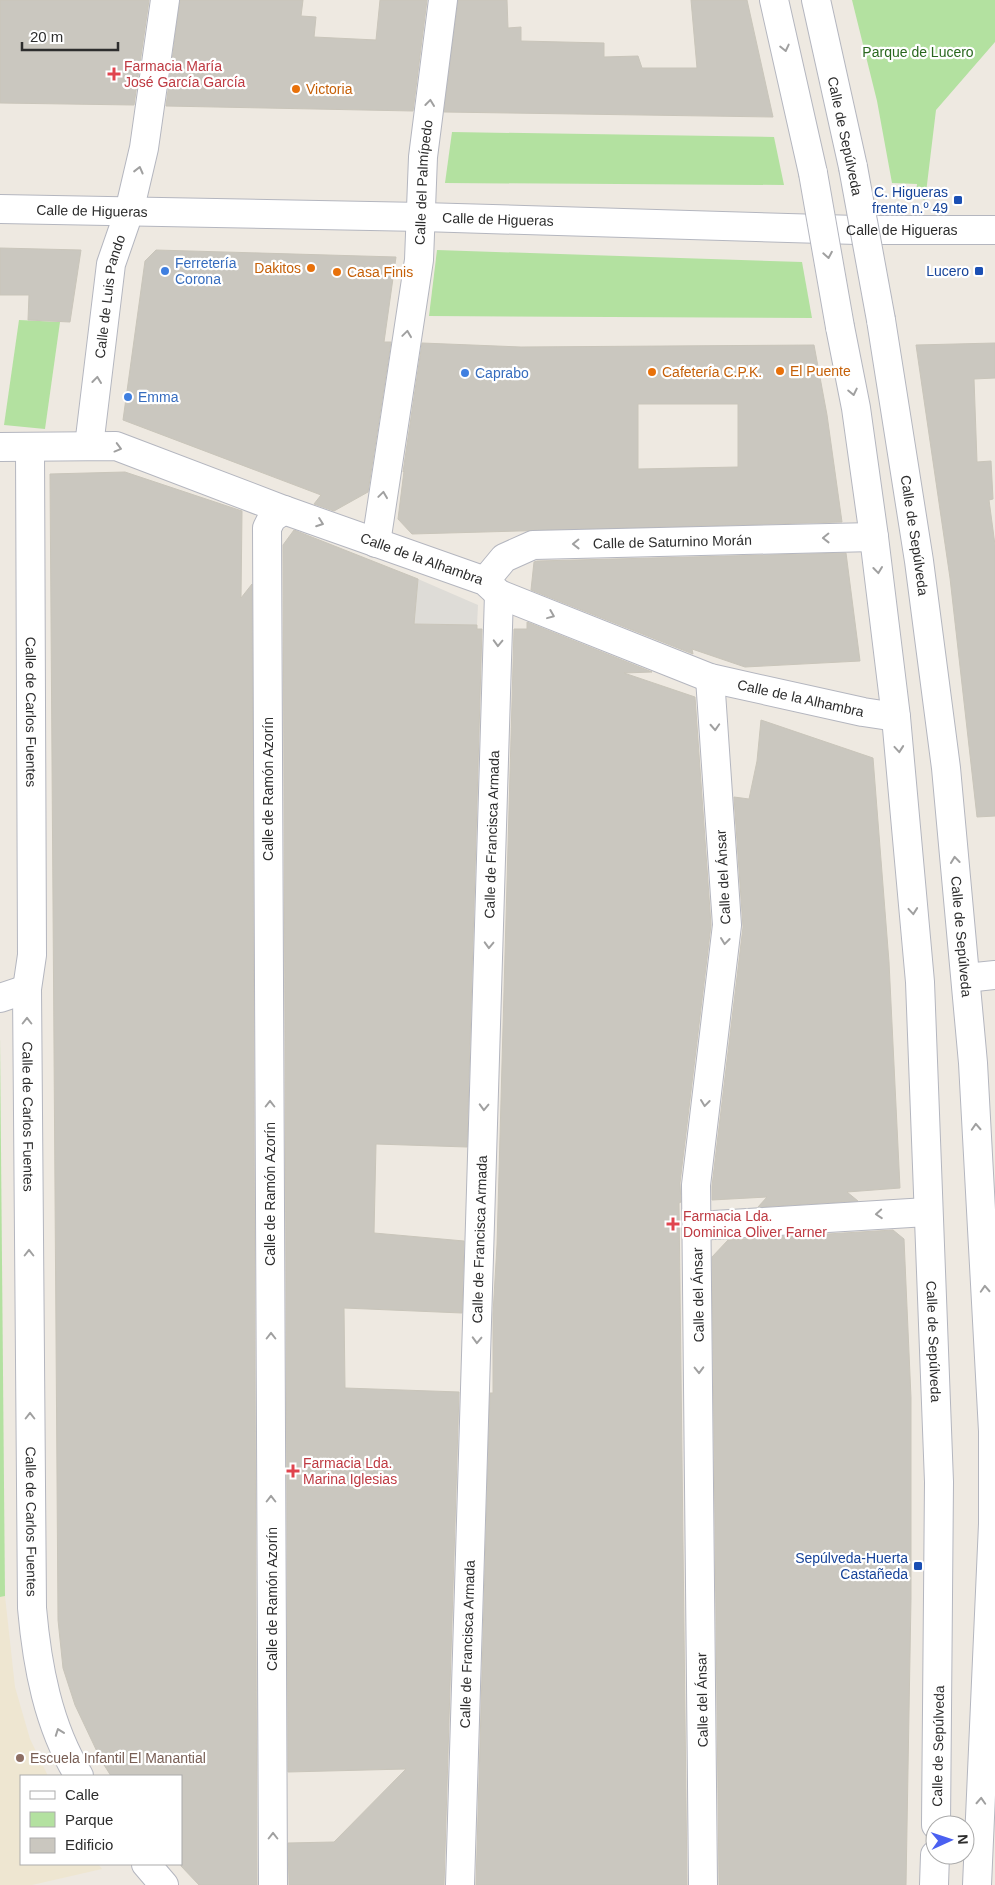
<svg xmlns="http://www.w3.org/2000/svg" width="995" height="1885" font-family="Arial,sans-serif">
  <style>
    .education { fill: #eee6d1 }
    .green { fill: #b3e1a0 }
    .plaza { fill: #dedcd7 }
    .building { fill: #cac7bf; stroke: #c9c5ba; fill-rule: evenodd }
    .lines { fill: none; stroke-linecap: round; stroke-linejoin: round }
    .street-casing { stroke: #b4b6bf; stroke-width: 30 }
    .secondary-casing { stroke: #b4b6bf; stroke-width: 30 }
    .street { stroke: #fff; stroke-width: 28 }
    .secondary { stroke: #fff; stroke-width: 28 }
    .secondary-bridge-casing { stroke: #b4b6bf; stroke-width: 30; stroke-linecap: butt }
    .secondary-bridge { stroke: #fff; stroke-width: 28 }
    .oneway { stroke: #a0a0a0 }
    .health-dot { fill: #e0444e; stroke: #fff; stroke-width: 2 }
    .food-dot { fill: #e8710a; stroke: #fff; stroke-width: 2 }
    .transit-dot { fill: #1a4fb4; stroke: #fff; stroke-width: 2 }
    .shop-dot { fill: #3f7fe0; stroke: #fff; stroke-width: 2 }
    .education-dot { fill: #8d6e63; stroke: #fff; stroke-width: 2 }
    .labels { text-anchor: middle; dominant-baseline: central; stroke-width: 4.5; stroke-linejoin: round; paint-order: stroke }
    .park-label { font-size: 14px; fill: #2a681f; stroke: #fff }
    .health-label { font-size: 14px; fill: #be3a42; stroke: #fff; text-anchor: start }
    .food-label { font-size: 14px; fill: #c56008; stroke: #fff; text-anchor: start }
    .street-label { font-size: 14px; fill: #2d2d2d; stroke: #fff }
    .transit-label { font-size: 14px; fill: #164399; stroke: #fff; text-anchor: end }
    .shop-label { font-size: 14px; fill: #366cbe; stroke: #fff; text-anchor: start }
    .education-label { font-size: 14px; fill: #785e54; stroke: #fff; text-anchor: start }
  </style>
  <rect width="100%" height="100%" fill="#eee9e1"/>
  <path class="education" d="M5 1596 15 1687 30 1739 48 1776H21V1864H98L102 1869 32 1885H0V1597Z"/>
  <g class="green">
    <path d="M852 0H995V42L936 110 925 201 916 194 917 184 892 183 877 101Z"/>
    <path d="M452 132 774 137 784 185 445 183Z"/>
    <path d="M437 250 802 262 812 318 429 316Z"/>
    <path d="M19 320 60 322 45 429 4 425Z"/>
    <path d="M0 1037 5 1596 0 1597Z"/>
  </g>
  <path class="plaza" d="M418 579 478 605 477 625 414 624Z"/>
  <g class="building">
    <path d="M0 0H149L134 105 0 103Z"/>
    <path d="M180 0H303L301 16 316 17 314 37 376 40 380 0H427L413 111 166 106Z"/>
    <path d="M458 0H507L508 28 521 27V41L604 43V57L638 56 642 68H697L691 0H747L773 117 444 112Z"/>
    <path d="M0 248 81 250 70 322 28 320 29 295H0Z"/>
    <path d="M156 250 396 257 384 342H391L368 492 334 511 314 504 321 495 123 420 145 261Z"/>
    <path d="M422 343 521 347 814 345 827 415 842 522 412 534 398 519 404 471 403 472ZM638 404H738V467L638 469Z"/>
    <path d="M995 343V378L974 379 977 462 991 461 993 499 989 500 995 545V816L977 817 950 578 916 345Z"/>
    <path d="M125 472 242 511 241 598 252 584 257 1885H199L181 1866V1776H111L101 1760 75 1705 63 1668 58 1620 50 474Z"/>
    <path d="M294 530 418 579 414 624 477 625V629H482L467 1147 376 1144 374 1233 464 1241 462 1313 344 1308 345 1388 459 1392 444 1885H289L288 1843 334 1842 406 1769 288 1772 283 545Z"/>
    <path d="M846 553 860 661 745 667 692 649 693 654 531 590 534 562 537 561Z"/>
    <path d="M527 622 652 672 624 673 695 697 711 925 680 1183 681 1202 679 1203 687 1885H476L490 1393H493V1314L497 1245 514 629H527Z"/>
    <path d="M761 720 873 758 889 962 900 1188 847 1192 858 1201 758 1207 767 1197 712 1200V1186L743 927 734 797 749 799 757 761Z"/>
    <path d="M893 1230 904 1239 911 1398V1598L906 1885H719L712 1257 728 1240Z"/>
  </g>
  <g class="lines">
    <g class="street-casing">
      <g id="street">
        <path id="s1" d="M89 446 111 264 129 212 144 148 165 0"/>
        <path id="s2" d="M0 447 116 446 284 510 485 581 499 594 710 678 863 712 896 717"/>
        <path id="s3" d="M30 448 32 955 27 989 32 1608C37 1665 48 1726 79 1776"/>
        <path id="s4" d="M376 543 419 260 423 157 443 0"/>
        <path id="s5" d="M485 581 504 558 533 545 874 537"/>
        <path d="M966 978 995 975"/>
        <path d="M0 998 27 989"/>
        <path d="M697 1226 927 1212"/>
        <path d="M146 1864 164 1885"/>
        <path d="M273 1885 267 528 272 518 284 510"/>
        <path id="s6" d="M460 1885 499 594"/>
        <path d="M703 1885 696 1185 727 925 710 678"/>
      </g>
    </g>
    <g class="secondary-casing">
      <g id="secondary">
        <path d="M774 0 813 173"/>
        <path d="M816 0 853 167"/>
        <path id="s7" d="M0 209 422 217 857 230H995"/>
        <path id="s8" d="M881 320 919 561 946 768 973 1063 993 1431V1524L977 1885"/>
        <path id="s9" d="M840 327 856 408 874 537 896 717 920 982 939 1482 936 1825"/>
        <path d="M934 1885 935 1855"/>
      </g>
    </g>
    <use href="#street" class="street"/>
    <use href="#secondary" class="secondary"/>
    <g class="secondary-bridge-casing">
      <g id="secondary-bridge">
        <path d="M853 167 881 320"/>
        <path d="M813 173 840 327"/>
      </g>
    </g>
    <use href="#secondary-bridge" class="secondary-bridge"/>
  </g>
  <defs><path id="oneway-chevron" d="M-2-3.5L2.5 0L-2 3.5" fill="none" stroke-width="1.6" stroke-linecap="round" stroke-linejoin="round" transform="scale(1.25)"/></defs>
  <g class="oneway">
    <use href="#oneway-chevron" transform="translate(785 48) rotate(77)"/>
    <use href="#oneway-chevron" transform="translate(430 103) rotate(-83)"/>
    <use href="#oneway-chevron" transform="translate(139 170) rotate(-76)"/>
    <use href="#oneway-chevron" transform="translate(828 255) rotate(80)"/>
    <use href="#oneway-chevron" transform="translate(407 334) rotate(-82)"/>
    <use href="#oneway-chevron" transform="translate(97 380) rotate(-83)"/>
    <use href="#oneway-chevron" transform="translate(853 392) rotate(78)"/>
    <use href="#oneway-chevron" transform="translate(118 448) rotate(15)"/>
    <use href="#oneway-chevron" transform="translate(383 495) rotate(-82)"/>
    <use href="#oneway-chevron" transform="translate(320 523) rotate(20)"/>
    <use href="#oneway-chevron" transform="translate(826 538) rotate(179)"/>
    <use href="#oneway-chevron" transform="translate(576 544) rotate(179)"/>
    <use href="#oneway-chevron" transform="translate(878 570) rotate(83)"/>
    <use href="#oneway-chevron" transform="translate(551 615) rotate(22)"/>
    <use href="#oneway-chevron" transform="translate(498 643) rotate(92)"/>
    <use href="#oneway-chevron" transform="translate(715 727) rotate(87)"/>
    <use href="#oneway-chevron" transform="translate(899 749) rotate(85)"/>
    <use href="#oneway-chevron" transform="translate(955 860) rotate(-96)"/>
    <use href="#oneway-chevron" transform="translate(913 911) rotate(85)"/>
    <use href="#oneway-chevron" transform="translate(725 941) rotate(97)"/>
    <use href="#oneway-chevron" transform="translate(489 945) rotate(92)"/>
    <use href="#oneway-chevron" transform="translate(27 1021) rotate(-90)"/>
    <use href="#oneway-chevron" transform="translate(705 1103) rotate(97)"/>
    <use href="#oneway-chevron" transform="translate(270 1104) rotate(-90)"/>
    <use href="#oneway-chevron" transform="translate(484 1107) rotate(92)"/>
    <use href="#oneway-chevron" transform="translate(976 1127) rotate(-93)"/>
    <use href="#oneway-chevron" transform="translate(879 1214) rotate(176)"/>
    <use href="#oneway-chevron" transform="translate(29 1253) rotate(-90)"/>
    <use href="#oneway-chevron" transform="translate(985 1289) rotate(-93)"/>
    <use href="#oneway-chevron" transform="translate(271 1336) rotate(-90)"/>
    <use href="#oneway-chevron" transform="translate(477 1340) rotate(92)"/>
    <use href="#oneway-chevron" transform="translate(699 1370) rotate(89)"/>
    <use href="#oneway-chevron" transform="translate(30 1416) rotate(-90)"/>
    <use href="#oneway-chevron" transform="translate(271 1499) rotate(-90)"/>
    <use href="#oneway-chevron" transform="translate(59 1732) rotate(-110)"/>
    <use href="#oneway-chevron" transform="translate(981 1801) rotate(-87)"/>
    <use href="#oneway-chevron" transform="translate(273 1836) rotate(-90)"/>
  </g>
  <g class="health-dot">
    <path d="M111.5 66.5h5v5h5v5h-5v5h-5v-5h-5v-5h5z"/>
    <path d="M670.5 1216.5h5v5h5v5h-5v5h-5v-5h-5v-5h5z"/>
    <path d="M290.5 1463.5h5v5h5v5h-5v5h-5v-5h-5v-5h5z"/>
  </g>
  <g class="food-dot">
    <circle cx="296" cy="89" r="5"/>
    <circle cx="311" cy="268" r="5"/>
    <circle cx="337" cy="272" r="5"/>
    <circle cx="780" cy="371" r="5"/>
    <circle cx="652" cy="372" r="5"/>
  </g>
  <g class="transit-dot">
    <rect x="953" y="195" width="10" height="10" rx="2.5"/>
    <rect x="974" y="266" width="10" height="10" rx="2.5"/>
    <rect x="913" y="1561" width="10" height="10" rx="2.5"/>
  </g>
  <g class="shop-dot">
    <circle cx="165" cy="271" r="5"/>
    <circle cx="465" cy="373" r="5"/>
    <circle cx="128" cy="397" r="5"/>
  </g>
  <circle class="education-dot" cx="20" cy="1758" r="5"/>
  <g class="labels">
    <g class="park-label">
      <text x="918" y="52">Parque de Lucero</text>
    </g>
    <g class="health-label">
      <text x="124" y="66">Farmacia María<tspan x="124" dy="16">José García García</tspan></text>
      <text x="683" y="1216">Farmacia Lda.<tspan x="683" dy="16">Dominica Oliver Farner</tspan></text>
      <text x="303" y="1463">Farmacia Lda.<tspan x="303" dy="16">Marina Iglesias</tspan></text>
    </g>
    <g class="food-label">
      <text x="306" y="89">Victoria</text>
      <text x="301" y="268" text-anchor="end">Dakitos</text>
      <text x="347" y="272">Casa Finis</text>
      <text x="790" y="371">El Puente</text>
      <text x="662" y="372">Cafetería C.P.K.</text>
    </g>
    <g class="street-label">
      <text transform="translate(845 136) rotate(78)">Calle de Sepúlveda</text>
      <text stroke="none"><textPath href="#s4" startOffset="364">Calle del Palmípedo</textPath></text>
      <text stroke="none"><textPath href="#s7" startOffset="92">Calle de Higueras</textPath></text>
      <text stroke="none"><textPath href="#s7" startOffset="498">Calle de Higueras</textPath></text>
      <text stroke="none"><textPath href="#s7" startOffset="902">Calle de Higueras</textPath></text>
      <text stroke="none"><textPath href="#s1" startOffset="151">Calle de Luis Pando</textPath></text>
      <text stroke="none"><textPath href="#s8" startOffset="218">Calle de Sepúlveda</textPath></text>
      <text stroke="none"><textPath href="#s5" startOffset="201">Calle de Saturnino Morán</textPath></text>
      <text stroke="none"><textPath href="#s2" startOffset="442">Calle de la Alhambra</textPath></text>
      <text stroke="none"><textPath href="#s2" startOffset="848">Calle de la Alhambra</textPath></text>
      <text stroke="none"><textPath href="#s3" startOffset="264">Calle de Carlos Fuentes</textPath></text>
      <text transform="translate(268 789) rotate(-90)">Calle de Ramón Azorín</text>
      <text stroke="none"><textPath href="#s6" startOffset="1051">Calle de Francisca Armada</textPath></text>
      <text transform="translate(723 877) rotate(-93)">Calle del Ánsar</text>
      <text stroke="none"><textPath href="#s8" startOffset="622">Calle de Sepúlveda</textPath></text>
      <text stroke="none"><textPath href="#s3" startOffset="669">Calle de Carlos Fuentes</textPath></text>
      <text transform="translate(270 1194) rotate(-90)">Calle de Ramón Azorín</text>
      <text stroke="none"><textPath href="#s6" startOffset="646">Calle de Francisca Armada</textPath></text>
      <text transform="translate(698 1295) rotate(-91)">Calle del Ánsar</text>
      <text stroke="none"><textPath href="#s9" startOffset="1020">Calle de Sepúlveda</textPath></text>
      <text stroke="none"><textPath href="#s3" startOffset="1074">Calle de Carlos Fuentes</textPath></text>
      <text transform="translate(272 1599) rotate(-90)">Calle de Ramón Azorín</text>
      <text stroke="none"><textPath href="#s6" startOffset="241">Calle de Francisca Armada</textPath></text>
      <text transform="translate(702 1700) rotate(-91)">Calle del Ánsar</text>
      <text transform="translate(938 1746) rotate(-89)">Calle de Sepúlveda</text>
    </g>
    <g class="transit-label">
      <text x="948" y="192">C. Higueras<tspan x="948" dy="16">frente n.º 49</tspan></text>
      <text x="969" y="271">Lucero</text>
      <text x="908" y="1558">Sepúlveda-Huerta<tspan x="908" dy="16">Castañeda</tspan></text>
    </g>
    <g class="shop-label">
      <text x="175" y="263">Ferretería<tspan x="175" dy="16">Corona</tspan></text>
      <text x="475" y="373">Caprabo</text>
      <text x="138" y="397">Emma</text>
    </g>
    <g class="education-label">
      <text x="30" y="1758">Escuela Infantil El Manantial</text>
    </g>
  </g>
  <rect x="20" y="1775" width="162" height="90" fill="#ffffff" stroke="#ababab"/>
  <rect x="30" y="1791" width="25" height="8" fill="#ffffff" stroke="#ababab"/>
  <text x="65" y="1800" font-size="15" fill="#2d2d2d">Calle</text>
  <rect x="30" y="1812" width="25" height="15" fill="#b3e1a0" stroke="#ababab"/>
  <text x="65" y="1825" font-size="15" fill="#2d2d2d">Parque</text>
  <rect x="30" y="1838" width="25" height="15" fill="#cac7bf" stroke="#ababab"/>
  <text x="65" y="1850" font-size="15" fill="#2d2d2d">Edificio</text>
  <g transform="translate(950 1840) rotate(87)"><circle r="24" fill="#ffffff" stroke="#ababab"/>
  <path d="M0-4L9 19L0 12L-9 19Z" fill="#4a60f1"/>
  <text y="-8" font-size="14" font-weight="bold" text-anchor="middle" fill="#2d2d2d">N</text>
  </g>
  <path d="M22 42v8h96v-8" fill="none" stroke="#2d2d2d" stroke-width="2.5"/>
  <text x="30" y="42" font-size="15" fill="#2d2d2d" stroke="#ffffff" stroke-width="4" paint-order="stroke">20 m</text>
</svg>
